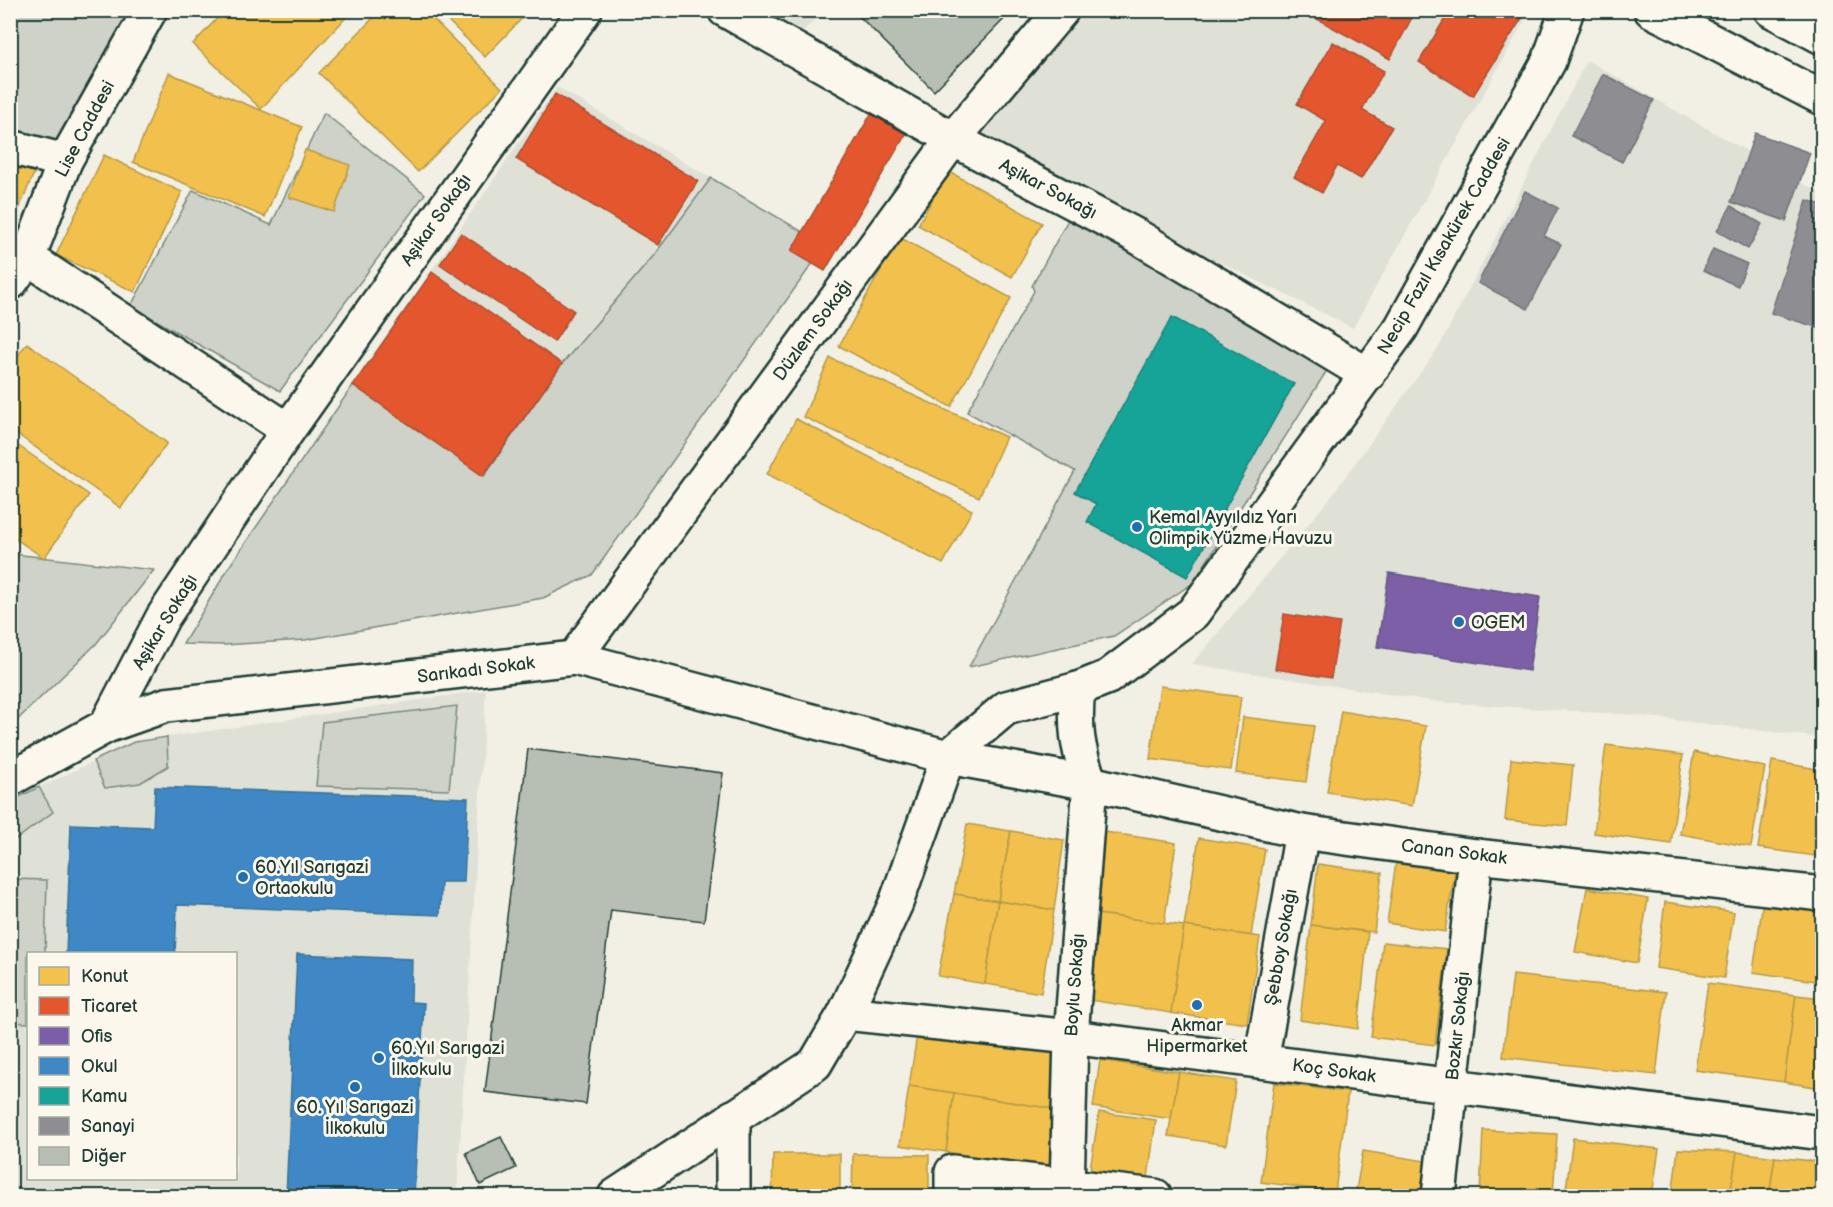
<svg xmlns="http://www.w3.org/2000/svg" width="1833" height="1207" font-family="'Balsamiq Sans',sans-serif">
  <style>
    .built { fill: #e0e1d6; fill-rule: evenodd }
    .green { fill: #cfd2c8; stroke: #77887e; stroke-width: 1.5 }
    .homes { fill: #f2c14e; stroke: #b39946; stroke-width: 1.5 }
    .shops { fill: #e4572e; stroke: #a94f30; stroke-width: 1.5 }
    .offices { fill: #7b5ea7; stroke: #5f5484; stroke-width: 1.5 }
    .schools { fill: #3f88c5; stroke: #35729a; stroke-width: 1.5 }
    .public { fill: #17a398; stroke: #19847a; stroke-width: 1.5 }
    .industry { fill: #8d8d92; stroke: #6c7576; stroke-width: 1.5 }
    .building { fill: #b7beb3; stroke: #1f3d34; stroke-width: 1.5 }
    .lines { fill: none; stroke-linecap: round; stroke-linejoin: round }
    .minor-casing { stroke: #1f3d34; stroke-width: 38 }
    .secondary-casing { stroke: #1f3d34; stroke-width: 38 }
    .primary-casing { stroke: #1f3d34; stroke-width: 38 }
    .minor { stroke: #fbf7ec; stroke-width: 33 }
    .secondary { stroke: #fbf7ec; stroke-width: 33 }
    .primary { stroke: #fbf7ec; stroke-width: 33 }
    .poi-dot { fill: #1f6fb2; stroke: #fbf7ec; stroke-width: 2 }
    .labels { text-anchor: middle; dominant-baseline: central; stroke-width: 6; stroke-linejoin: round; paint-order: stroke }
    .street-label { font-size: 18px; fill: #1f3d34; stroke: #fbf7ec }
    .poi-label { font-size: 18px; fill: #1f3d34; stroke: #fbf7ec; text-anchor: start }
  </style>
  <rect width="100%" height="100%" fill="#f2f0e5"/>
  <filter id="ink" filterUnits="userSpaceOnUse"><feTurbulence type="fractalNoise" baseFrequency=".0167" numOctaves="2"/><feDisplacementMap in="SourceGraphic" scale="12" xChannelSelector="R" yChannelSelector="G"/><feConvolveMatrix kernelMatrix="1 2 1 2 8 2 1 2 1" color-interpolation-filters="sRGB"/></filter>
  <g filter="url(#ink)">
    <g class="built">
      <path d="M766 11H825L801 33Z"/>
      <path d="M1040 11H1530L1353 328 940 124Z"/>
      <path d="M1587 60 1822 194V738L1633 715 1439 702 1192 664 1330 498 1439 347Z"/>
      <path d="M557 87 711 178 655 254 562 364 483 476 353 385Z"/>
      <path d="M486 690 457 1196H11V801L134 742ZM28 954H236V1178H28Z"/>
    </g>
    <g class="green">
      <path d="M116 10 134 16 62 145 11 132 10 11Z"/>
      <path d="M324 113 425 194 280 391 131 306 193 190 271 225Z"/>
      <path d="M711 178 808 235 822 250 592 575 543 598 305 640 224 645 183 644 229 567 353 385 484 476 562 364 655 254Z"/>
      <path d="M1070 216 1331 364 1193 583 1114 636 969 667 1075 471 967 412 1034 291 1032 286Z"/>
      <path d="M13 554 154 570 96 644 11 726 10 556Z"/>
      <path d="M457 706 449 790 316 786 322 722Z"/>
      <path d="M167 737 168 766 140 783 105 788 93 761 134 742Z"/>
      <path d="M39 787 53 812 11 843V801Z"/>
      <path d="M11 879 47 880 45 953 28 954V1023L11 1022Z"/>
      <path d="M967 1184 1073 1196H967Z"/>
    </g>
    <g class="homes">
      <path d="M225 10H353L261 109 193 44Z"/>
      <path d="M381 10H424L502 88 418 172 319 73Z"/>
      <path d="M437 10H530L485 57Z"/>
      <path d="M169 73 302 127 265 217 133 162Z"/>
      <path d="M305 150 350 165 334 212 289 197Z"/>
      <path d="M104 155 182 192 135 292 56 255Z"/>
      <path d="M10 163 34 173 10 231Z"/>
      <path d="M948 171 1042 223 1012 277 918 225Z"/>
      <path d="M899 237 1011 298 951 407 839 346Z"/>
      <path d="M27 343 167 443 121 508 10 429V366Z"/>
      <path d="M830 358 1006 437 979 497 803 417Z"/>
      <path d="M796 419 972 510 943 564 767 474Z"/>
      <path d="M10 440 89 495 44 558 10 535Z"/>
      <path d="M1160 686 1241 697 1231 770 1150 759Z"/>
      <path d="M1341 711 1426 726 1412 806 1327 792Z"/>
      <path d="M1243 717 1314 726 1306 782 1236 773Z"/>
      <path d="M1606 745 1683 755 1671 844 1594 833Z"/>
      <path d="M1694 752 1765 767 1751 847 1680 834Z"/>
      <path d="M1511 759 1573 765 1567 826 1505 820Z"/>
      <path d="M1772 761 1822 770V857L1758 848Z"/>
      <path d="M967 824 1011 831 998 901 954 894Z"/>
      <path d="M1011 831 1064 840 1054 910 998 901Z"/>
      <path d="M1105 832 1176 843 1164 924 1090 913Z"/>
      <path d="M1199 838 1265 849 1251 936 1184 926Z"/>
      <path d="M1396 862 1455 872 1445 932 1387 923Z"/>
      <path d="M1318 864 1382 873 1374 932 1311 925Z"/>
      <path d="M1587 888 1648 899 1637 963 1575 952Z"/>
      <path d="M954 894 998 901 985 984 938 976Z"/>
      <path d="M998 901 1054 910 1041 993 985 984Z"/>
      <path d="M1763 901 1822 910V982L1753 972Z"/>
      <path d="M1665 902 1734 912 1724 978 1656 968Z"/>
      <path d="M1090 913 1184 926 1171 1013 1077 998Z"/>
      <path d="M1311 925 1368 932 1358 1029 1300 1020Z"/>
      <path d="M1184 926 1260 937 1247 1024 1171 1013Z"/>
      <path d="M1383 942 1447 949 1435 1045 1371 1037Z"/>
      <path d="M1513 975 1666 992 1656 1075 1503 1057Z"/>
      <path d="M1708 983 1796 995 1784 1082 1695 1070Z"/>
      <path d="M1796 995 1822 998V1088L1784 1082Z"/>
      <path d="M918 1029 1069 1053 1060 1110 909 1086Z"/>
      <path d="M1100 1060 1179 1072 1171 1119 1093 1107Z"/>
      <path d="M1179 1072 1236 1081 1226 1145 1168 1136Z"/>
      <path d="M1274 1083 1348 1092 1335 1192 1261 1182Z"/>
      <path d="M909 1086 954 1093 946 1152 900 1145Z"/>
      <path d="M954 1093 1060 1110 1050 1168 946 1152Z"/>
      <path d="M1099 1112 1156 1120 1147 1185 1089 1176Z"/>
      <path d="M1483 1130 1557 1134 1553 1196H1480Z"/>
      <path d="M1573 1138 1659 1149 1652 1196H1565Z"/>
      <path d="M1678 1149 1737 1152 1730 1196H1672Z"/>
      <path d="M1363 1151 1426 1161 1420 1196H1355Z"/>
      <path d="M1737 1152 1775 1157 1769 1196H1730Z"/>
      <path d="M773 1154H840V1196H772Z"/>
      <path d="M853 1154 929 1155V1196H852Z"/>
      <path d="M1775 1157 1822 1162 1821 1196H1769Z"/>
    </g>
    <g class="shops">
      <path d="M1301 10H1416L1390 59Z"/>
      <path d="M1450 10H1527L1473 96 1419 62Z"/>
      <path d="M1333 42 1384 71 1362 110 1392 127 1361 179 1337 166 1322 193 1294 177 1326 121 1297 104Z"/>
      <path d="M555 94 698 181 658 245 516 159Z"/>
      <path d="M871 114 906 134 825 271 791 251Z"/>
      <path d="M461 233 574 311 554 342 440 264Z"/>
      <path d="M432 272 562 364 483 476 353 385Z"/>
      <path d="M1284 614 1340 623 1331 678 1275 669Z"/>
    </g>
    <path class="offices" d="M1389 573 1540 597 1529 671 1377 647Z"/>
    <g class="schools">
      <path d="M155 787 468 798 464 882H441L440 915 177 905 175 954H66L71 824 153 827Z"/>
      <path d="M297 954 412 959 411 1002 424 1003 414 1196H286Z"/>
    </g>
    <path class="public" d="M1172 317 1294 384 1187 577 1087 522 1096 504 1075 492Z"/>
    <g class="industry">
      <path d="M1603 74 1654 100 1622 162 1571 136Z"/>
      <path d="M1755 133 1810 153 1786 221 1731 202Z"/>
      <path d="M1525 191 1558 208 1544 236 1561 244 1528 309 1478 283Z"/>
      <path d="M1807 200 1822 205V329L1771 313Z"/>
      <path d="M1731 206 1762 224 1748 249 1717 231Z"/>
      <path d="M1713 249 1747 264 1738 286 1703 271Z"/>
    </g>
    <g class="building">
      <path d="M853 10H1013L934 91Z"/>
      <path d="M528 749 723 773 704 921 611 910 586 1104 485 1092Z"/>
      <path d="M501 1137 516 1168 480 1185 466 1153Z"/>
    </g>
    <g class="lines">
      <g class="minor-casing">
        <g id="minor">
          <path d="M725 10 953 139 1135 235 1368 375"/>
          <path d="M10 147 65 161"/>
          <path d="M28 258 288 430"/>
          <path d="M574 658 953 139 1062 10"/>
          <path d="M106 726 163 617 288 430 585 10"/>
          <path d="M10 779 106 726 166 705 574 658 948 757 1090 783 1302 832 1476 856 1822 894"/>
          <path d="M845 1013 1071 1037 1822 1133"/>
          <path d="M1261 1061 1302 832"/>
          <path d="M733 1117V1196"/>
          <path d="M1067 1188 1071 1037 1090 783C1077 748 1074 726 1078 689"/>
          <path d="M952 1196V1172L1155 1196"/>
          <path d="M1439 1196 1476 856"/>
        </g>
      </g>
      <g class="secondary-casing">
        <g id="secondary">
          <path d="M10 283 28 258 65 161 150 10"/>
          <path d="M615 1196 815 1064 845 1013 896 903 948 757 1006 708 1078 689 1108 677 1193 613 1401 328 1549 61 1567 10"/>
        </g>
      </g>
      <g class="primary-casing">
        <g id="primary">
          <path d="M1651 10 1822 98"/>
          <path d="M1771 10 1822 37"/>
        </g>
      </g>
      <use href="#minor" class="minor"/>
      <use href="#secondary" class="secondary"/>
      <use href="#primary" class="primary"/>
    </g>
  </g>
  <g class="poi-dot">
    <circle cx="1137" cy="527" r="6"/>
    <circle cx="1459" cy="622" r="6"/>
    <circle cx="243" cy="877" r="6"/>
    <circle cx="1197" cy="1005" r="6"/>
    <circle cx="379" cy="1058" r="6"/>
    <circle cx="355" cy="1087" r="6"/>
  </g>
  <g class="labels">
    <g class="street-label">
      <text transform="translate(85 129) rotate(-62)">Lise Caddesi</text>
      <text transform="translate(1048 189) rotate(28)">Aşikar Sokağı</text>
      <text transform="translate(436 220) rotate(-55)">Aşikar Sokağı</text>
      <text transform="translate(1444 246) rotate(-60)">Necip Fazıl Kısakürek Caddesi</text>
      <text transform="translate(813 330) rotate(-54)">Düzlem Sokağı</text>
      <text transform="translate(165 622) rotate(-59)">Aşikar Sokağı</text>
      <text transform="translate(476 670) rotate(-7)">Sarıkadı Sokak</text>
      <text transform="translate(1454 852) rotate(7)">Canan Sokak</text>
      <text transform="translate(1281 947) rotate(-80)">Şebboy Sokağı</text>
      <text transform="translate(1075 985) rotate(-86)">Boylu Sokağı</text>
      <text transform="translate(1458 1026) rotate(-84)">Bozkır Sokağı</text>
      <text transform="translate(1334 1071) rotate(8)">Koç Sokak</text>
    </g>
    <g class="poi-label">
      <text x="1149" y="517">Kemal Ayyıldız Yarı<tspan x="1149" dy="21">Olimpik Yüzme Havuzu</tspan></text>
      <text x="1471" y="622">OGEM</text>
      <text x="255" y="867">60.Yıl Sarıgazi<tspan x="255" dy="21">Ortaokulu</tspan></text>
      <text x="1197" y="1025" text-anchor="middle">Akmar<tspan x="1197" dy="21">Hipermarket</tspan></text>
      <text x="391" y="1048">60.Yıl Sarıgazi<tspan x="391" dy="21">İlkokulu</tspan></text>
      <text x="355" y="1107" text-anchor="middle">60. Yıl Sarıgazi<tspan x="355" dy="21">İlkokulu</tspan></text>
    </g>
  </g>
  <rect width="1833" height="1207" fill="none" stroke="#fbf7ec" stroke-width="36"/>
  <rect x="18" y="18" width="1797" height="1171" fill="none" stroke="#1f3d34" stroke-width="2" filter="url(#ink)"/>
  <rect x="27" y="952" width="210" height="228" fill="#fbf7ec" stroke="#a3ada2" stroke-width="1.5"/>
  <rect x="39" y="967" width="30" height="18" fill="#f2c14e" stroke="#a3ada2" stroke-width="1.5"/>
  <text x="81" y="982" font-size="18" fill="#1f3d34">Konut</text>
  <rect x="39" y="997" width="30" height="18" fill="#e4572e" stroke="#a3ada2" stroke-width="1.5"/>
  <text x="81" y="1012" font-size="18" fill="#1f3d34">Ticaret</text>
  <rect x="39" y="1027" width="30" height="18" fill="#7b5ea7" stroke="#a3ada2" stroke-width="1.5"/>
  <text x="81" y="1042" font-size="18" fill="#1f3d34">Ofis</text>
  <rect x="39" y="1057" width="30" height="18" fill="#3f88c5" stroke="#a3ada2" stroke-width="1.5"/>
  <text x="81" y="1072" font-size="18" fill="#1f3d34">Okul</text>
  <rect x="39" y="1087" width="30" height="18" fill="#17a398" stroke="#a3ada2" stroke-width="1.5"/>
  <text x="81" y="1102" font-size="18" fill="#1f3d34">Kamu</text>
  <rect x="39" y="1117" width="30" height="18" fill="#8d8d92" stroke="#a3ada2" stroke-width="1.5"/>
  <text x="81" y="1132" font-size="18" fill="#1f3d34">Sanayi</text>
  <rect x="39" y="1147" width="30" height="18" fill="#b7beb3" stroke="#a3ada2" stroke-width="1.5"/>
  <text x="81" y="1162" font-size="18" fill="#1f3d34">Diğer</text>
</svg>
